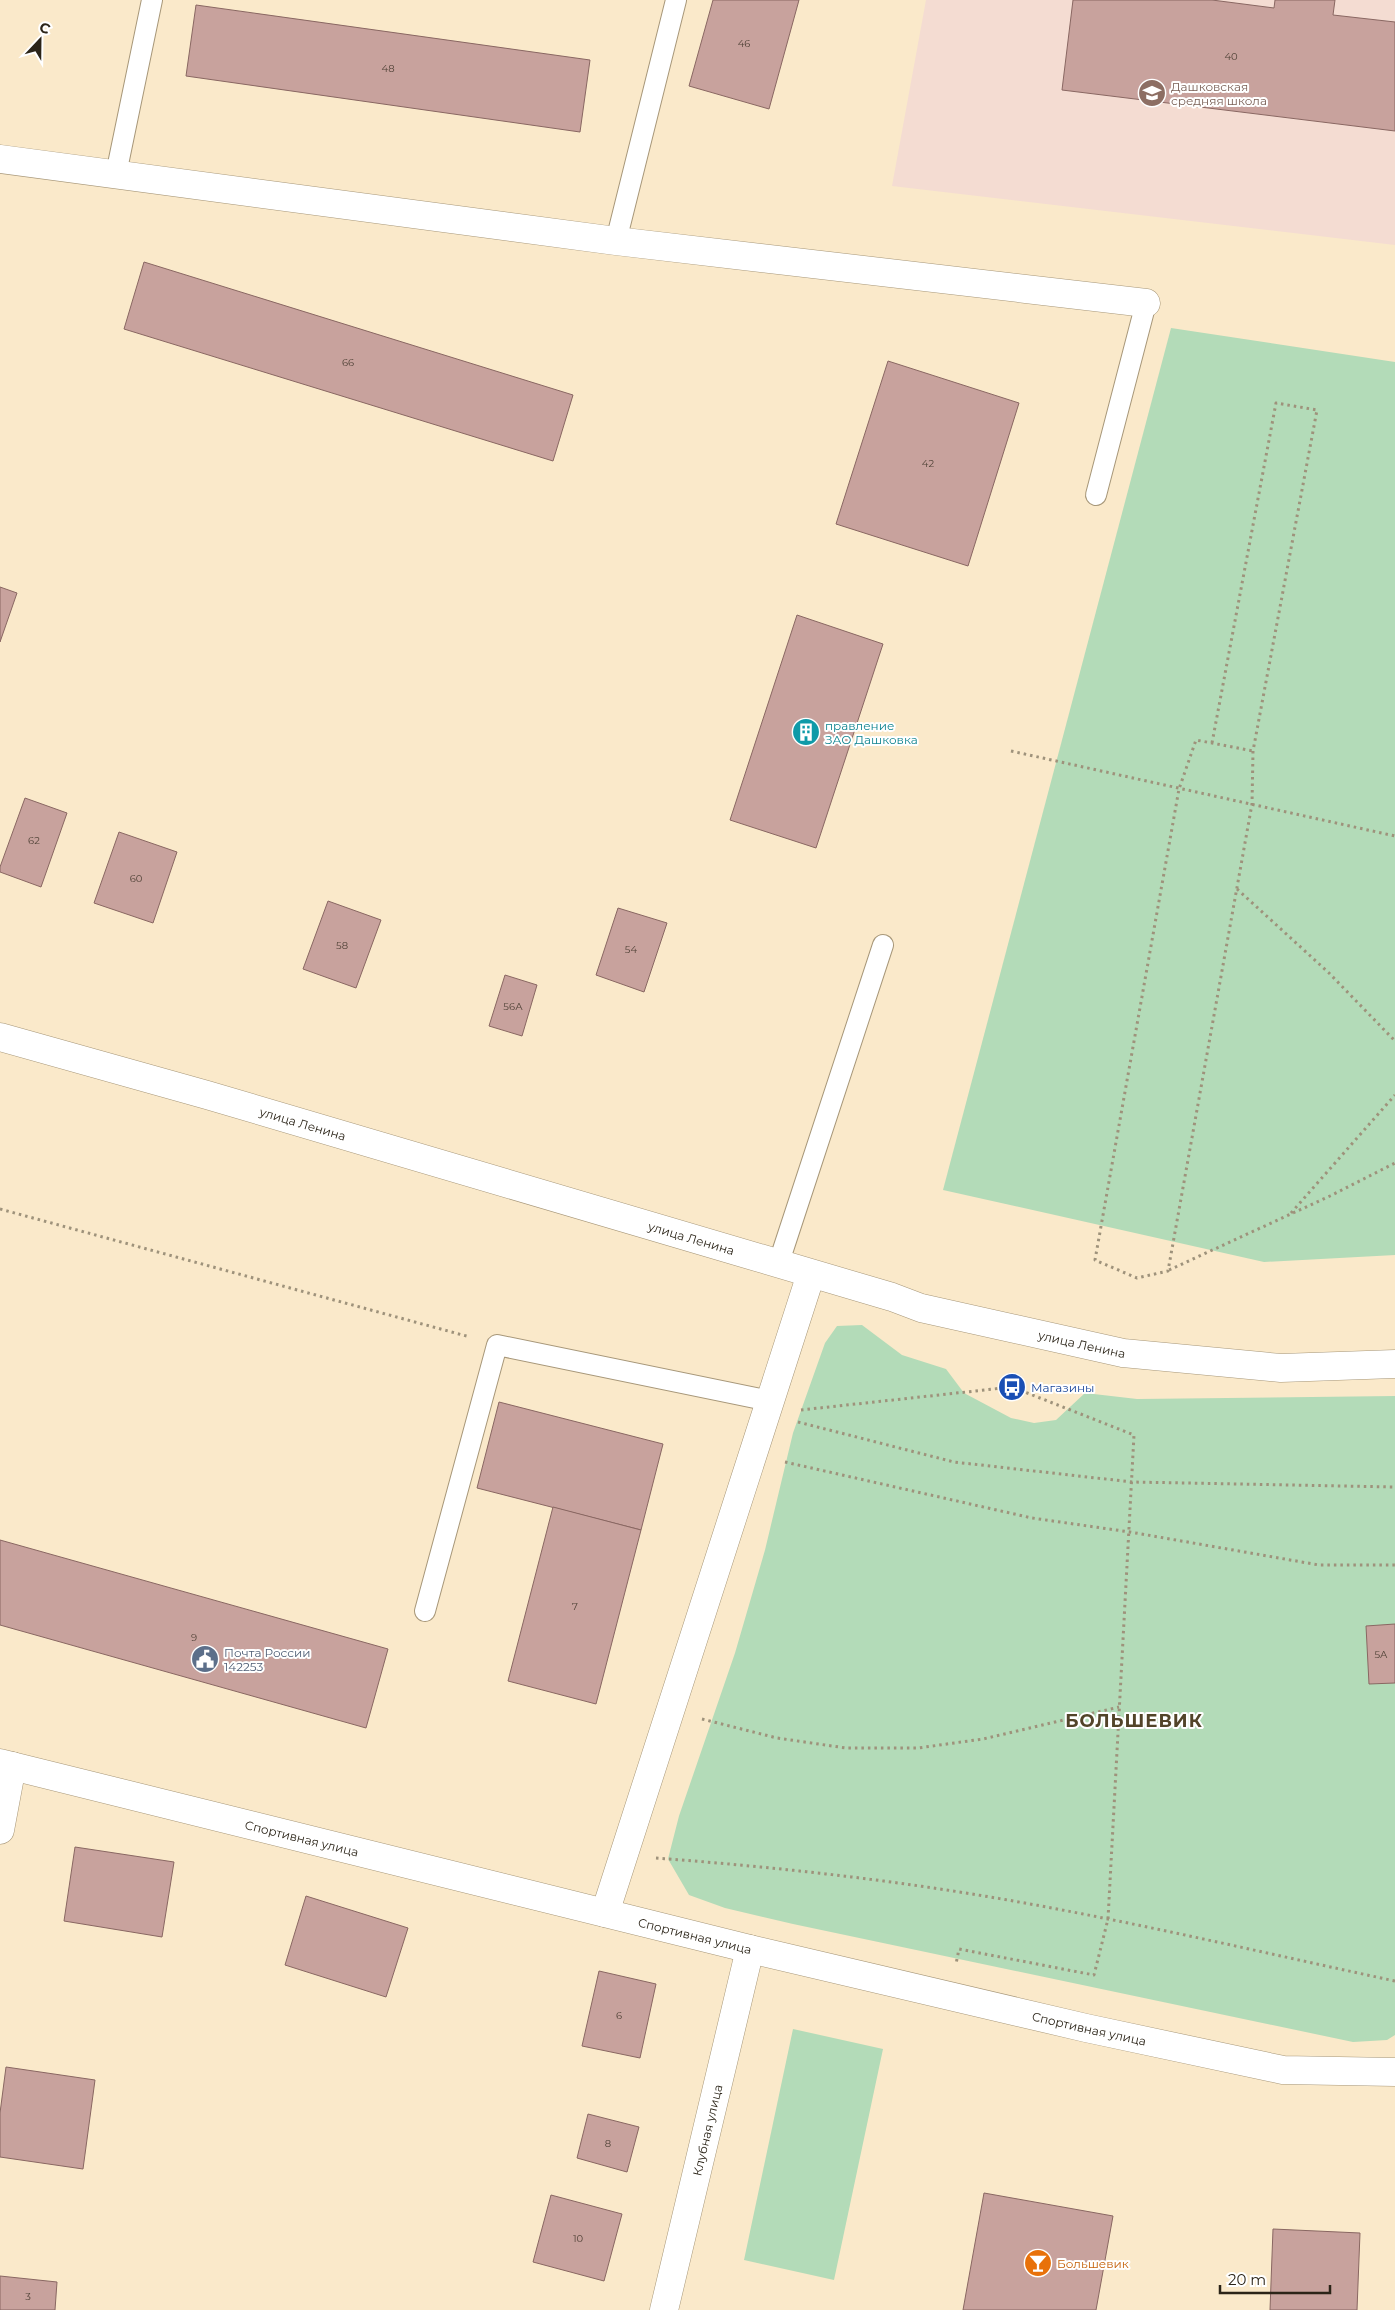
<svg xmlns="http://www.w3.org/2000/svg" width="1395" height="2310" font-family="Montserrat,sans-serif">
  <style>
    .education { fill: #f4dcd2 }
    .green { fill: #b3dbb8 }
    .building { fill: #c8a29d; stroke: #896762 }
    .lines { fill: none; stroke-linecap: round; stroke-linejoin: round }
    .lane-casing { stroke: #a79779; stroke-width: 22 }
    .street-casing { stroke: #a79779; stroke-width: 29 }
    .primary-casing { stroke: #a79779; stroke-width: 29 }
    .path { stroke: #9e927b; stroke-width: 3; stroke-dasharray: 2.5 4; stroke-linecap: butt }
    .lane { stroke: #fff; stroke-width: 20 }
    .street { stroke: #fff; stroke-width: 28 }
    .primary { stroke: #fff; stroke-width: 28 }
    .labels { text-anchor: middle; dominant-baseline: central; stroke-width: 4; stroke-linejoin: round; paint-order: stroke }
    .number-label { font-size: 10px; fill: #524439 }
    .education-label { font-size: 12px; fill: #785e54; stroke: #fff; text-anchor: start }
    .culture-label { font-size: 12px; fill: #0d838f; stroke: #fff; text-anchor: start }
    .street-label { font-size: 12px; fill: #2b2418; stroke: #fff }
    .transit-label { font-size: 12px; fill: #164399; stroke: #fff; text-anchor: start }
    .service-label { font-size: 12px; fill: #4e5e75; stroke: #fff; text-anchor: start }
    .food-label { font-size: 12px; fill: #c56008; stroke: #fff; text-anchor: start }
    .district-label { font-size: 18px; font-weight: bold; letter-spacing: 1px; fill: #524429; stroke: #fff }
  </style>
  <rect width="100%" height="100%" fill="#fae9ca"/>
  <path class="education" d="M926 0H1395V245L892 186Z"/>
  <g class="green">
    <path d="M1171 328 1395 362V1255L1264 1262 943 1190Z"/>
    <path d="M862 1325 902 1355 946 1369 964 1393 1011 1418 1034 1423 1056 1420 1085 1393 1137 1399 1395 1396V2035L1387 2040 1353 2042 793 1924 725 1908 689 1895 668 1859 679 1816 735 1653 765 1550 793 1433 825 1343 837 1326Z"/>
    <path d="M793 2029 883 2049 834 2280 744 2260Z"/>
  </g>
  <g class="building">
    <path d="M713 0H799L769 109 689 86Z"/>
    <path d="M1073 0H1212L1274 8 1275 0H1335L1333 15 1395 22V131L1062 90Z"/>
    <path d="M196 5 590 60 580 132 186 76Z"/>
    <path d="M144 262 573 395 553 461 124 329Z"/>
    <path d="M888 361 1019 403 968 566 836 524Z"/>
    <path d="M0 587 17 593 0 642Z"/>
    <path d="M797 615 883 644 816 848 730 820Z"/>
    <path d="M25 798 67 813 41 887 0 872V867Z"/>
    <path d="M119 832 177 852 153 923 94 903Z"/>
    <path d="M328 901 381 920 356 988 303 969Z"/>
    <path d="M618 908 667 923 644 992 596 975Z"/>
    <path d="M505 975 537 985 522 1036 489 1026Z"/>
    <path d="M499 1402 663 1444 641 1530 477 1488Z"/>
    <path d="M553 1507 641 1530 596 1704 508 1681Z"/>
    <path d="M0 1540 388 1649 366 1728 0 1625Z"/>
    <path d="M1395 1624V1683L1369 1684 1366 1626Z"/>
    <path d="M75 1847 174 1862 162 1937 64 1921Z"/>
    <path d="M306 1896 408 1928 386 1997 285 1965Z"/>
    <path d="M599 1971 656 1984 640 2058 582 2046Z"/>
    <path d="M6 2067 95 2080 83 2169 0 2157V2113Z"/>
    <path d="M588 2114 639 2127 627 2172 577 2158Z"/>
    <path d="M984 2193 1113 2216 1096 2310H963Z"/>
    <path d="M551 2195 622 2214 604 2281 533 2262Z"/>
    <path d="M1273 2229 1360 2233 1357 2310H1270Z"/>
    <path d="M0 2276 57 2282 55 2310H0Z"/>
  </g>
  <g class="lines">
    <g class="lane-casing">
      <g id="lane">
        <path d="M116 174 152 0"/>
        <path d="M616 241 676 0"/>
        <path d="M1096 495 1146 303"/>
        <path d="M778 1265 883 945"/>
        <path d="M425 1611 497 1345 770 1401"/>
      </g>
    </g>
    <g class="street-casing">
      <g id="street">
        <path d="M0 159 616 241 1146 303"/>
        <path id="s1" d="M0 1763 750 1949 1086 2028 1283 2070 1395 2072"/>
        <path d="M0 1830 12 1766"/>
        <path d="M605 1913 811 1274"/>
        <path id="s2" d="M664 2310 750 1949"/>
      </g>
    </g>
    <g class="primary-casing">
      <g id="primary">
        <path id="s3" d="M0 1037 207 1095 892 1297 921 1308 1123 1353 1281 1368 1395 1364"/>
      </g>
    </g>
    <g class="path">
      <path d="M1212 743 1276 403 1317 410 1253 751 1252 804 1168 1271 1137 1278 1095 1260 1179 789 1196 740 1253 751"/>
      <path d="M1011 751 1395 836"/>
      <path d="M1237 889 1329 973 1395 1041"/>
      <path d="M0 1209 470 1337"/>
      <path d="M1291 1213 1395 1095"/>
      <path d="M1169 1270 1330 1196 1395 1163"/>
      <path d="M801 1410 1012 1387 1134 1435 1108 1919 1094 1975 959 1949 956 1964"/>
      <path d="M798 1422 954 1462 1132 1482 1395 1487"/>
      <path d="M785 1462 1032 1518 1130 1532 1319 1565H1395"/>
      <path d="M702 1719 777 1738 846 1748H918L983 1739 1119 1707"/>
      <path d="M656 1858C762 1866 867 1877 972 1894 1114 1917 1255 1951 1395 1981"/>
    </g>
    <use href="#lane" class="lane"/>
    <use href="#street" class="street"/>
    <use href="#primary" class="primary"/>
  </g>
  <defs>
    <g id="school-disc" transform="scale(1.4375)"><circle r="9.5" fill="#8d6e63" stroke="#fff"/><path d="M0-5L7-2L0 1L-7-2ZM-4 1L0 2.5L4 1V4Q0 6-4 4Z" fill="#fff"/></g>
    <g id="building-disc" transform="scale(1.4375)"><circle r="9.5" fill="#0f9aa8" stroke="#fff"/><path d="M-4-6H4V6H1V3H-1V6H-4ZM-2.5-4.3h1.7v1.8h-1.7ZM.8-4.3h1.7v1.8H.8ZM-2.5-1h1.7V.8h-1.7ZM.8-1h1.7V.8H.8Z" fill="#fff"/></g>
    <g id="bus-disc" transform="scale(1.4375)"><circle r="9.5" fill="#1a4fb4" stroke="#fff"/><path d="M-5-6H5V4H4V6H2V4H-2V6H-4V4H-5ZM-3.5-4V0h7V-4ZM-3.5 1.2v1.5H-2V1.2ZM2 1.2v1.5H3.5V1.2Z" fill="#fff"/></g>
    <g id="civic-disc" transform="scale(1.4375)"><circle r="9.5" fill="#5c6f8a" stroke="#fff"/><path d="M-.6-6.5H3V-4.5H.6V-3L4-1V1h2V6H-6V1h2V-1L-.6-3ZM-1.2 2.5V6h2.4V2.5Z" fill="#fff"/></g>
    <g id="bar-disc" transform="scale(1.4375)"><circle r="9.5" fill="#e8710a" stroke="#fff"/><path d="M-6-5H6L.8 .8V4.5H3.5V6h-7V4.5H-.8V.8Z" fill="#fff"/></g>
  </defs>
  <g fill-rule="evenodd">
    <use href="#school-disc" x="1152" y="93"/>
    <use href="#building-disc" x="806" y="732"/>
    <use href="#bus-disc" x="1012" y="1387"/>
    <use href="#civic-disc" x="205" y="1659"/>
    <use href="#bar-disc" x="1038" y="2263"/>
  </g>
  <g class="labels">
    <g class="number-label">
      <text x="744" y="43">46</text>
      <text x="1231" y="56">40</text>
      <text x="388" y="68">48</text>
      <text x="348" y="362">66</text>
      <text x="928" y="463">42</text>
      <text x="34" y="840">62</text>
      <text x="136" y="878">60</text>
      <text x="342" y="945">58</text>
      <text x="631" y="949">54</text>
      <text x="513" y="1006">56А</text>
      <text x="575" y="1606">7</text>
      <text x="194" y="1637">9</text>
      <text x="1381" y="1654">5А</text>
      <text x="619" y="2015">6</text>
      <text x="608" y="2143">8</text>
      <text x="578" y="2238">10</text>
      <text x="28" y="2296">3</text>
    </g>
    <g class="education-label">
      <text x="1171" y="86">Дашковская<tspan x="1171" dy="14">средняя школа</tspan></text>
    </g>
    <g class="culture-label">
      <text x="825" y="725">правление<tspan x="825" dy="14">ЗАО Дашковка</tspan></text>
    </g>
    <g class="street-label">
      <text stroke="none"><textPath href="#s3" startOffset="315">улица Ленина</textPath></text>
      <text stroke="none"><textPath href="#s3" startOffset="720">улица Ленина</textPath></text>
      <text stroke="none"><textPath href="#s3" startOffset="1125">улица Ленина</textPath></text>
      <text stroke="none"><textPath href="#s1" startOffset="311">Спортивная улица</textPath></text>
      <text stroke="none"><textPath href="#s1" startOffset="716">Спортивная улица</textPath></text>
      <text stroke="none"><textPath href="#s1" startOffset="1121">Спортивная улица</textPath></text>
      <text stroke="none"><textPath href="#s2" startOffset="185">Клубная улица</textPath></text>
    </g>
    <g class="transit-label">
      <text x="1031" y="1387">Магазины</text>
    </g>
    <g class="service-label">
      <text x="224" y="1652">Почта России<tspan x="224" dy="14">142253</tspan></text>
    </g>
    <g class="food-label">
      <text x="1057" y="2263">Большевик</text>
    </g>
    <g class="district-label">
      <text x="1134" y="1721">БОЛЬШЕВИК</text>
    </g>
  </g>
  <g transform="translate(40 40) rotate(22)" stroke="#ffffff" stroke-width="4" paint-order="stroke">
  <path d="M0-4L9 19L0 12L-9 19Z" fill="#2b2418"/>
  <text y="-8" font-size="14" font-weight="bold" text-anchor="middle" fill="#2b2418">С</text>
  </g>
  <path d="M1220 2285v8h110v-8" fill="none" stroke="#2b2418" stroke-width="2.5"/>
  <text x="1228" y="2285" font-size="15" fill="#2b2418" stroke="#ffffff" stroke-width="4" paint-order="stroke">20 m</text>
</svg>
